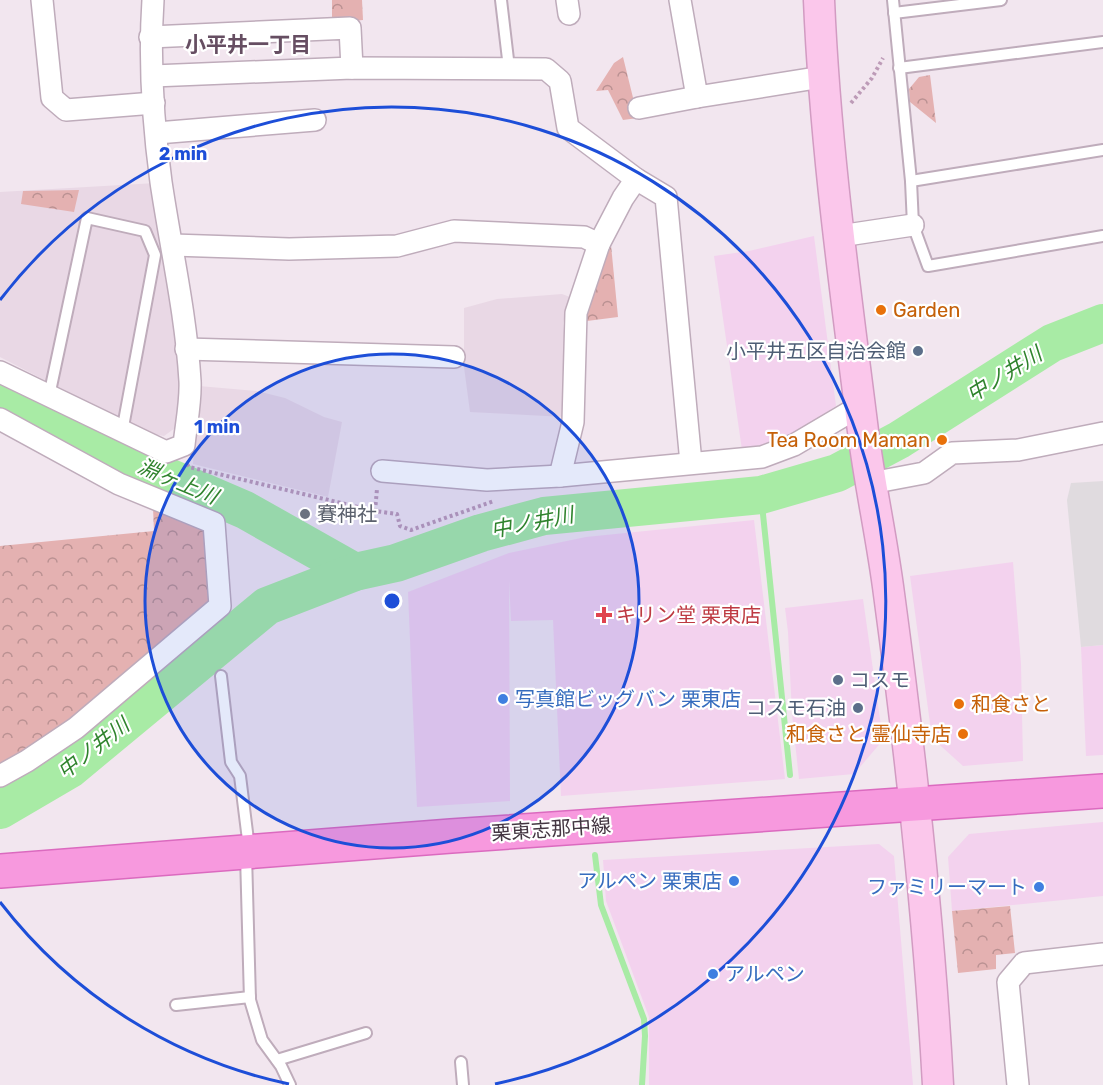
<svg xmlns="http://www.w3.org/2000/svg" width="1103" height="1085" font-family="Rubik,'Noto Sans JP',sans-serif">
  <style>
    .residential { fill: #e9d8e5 }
    .commercial { fill: #f3d2ee }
    .park { fill: url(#park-crowns) }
    .parking { fill: #e0dbdf }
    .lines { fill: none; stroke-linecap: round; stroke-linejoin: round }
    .stream { stroke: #a8eba5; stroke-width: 6 }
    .river { stroke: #a8eba5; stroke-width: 38 }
    .lane-casing { stroke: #bfacbb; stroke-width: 14 }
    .street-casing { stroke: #bfacbb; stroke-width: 24 }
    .secondary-casing { stroke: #d29bc2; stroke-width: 33 }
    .primary-casing { stroke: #db6abf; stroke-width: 36 }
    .path { stroke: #bd9bb7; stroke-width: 4; stroke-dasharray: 3 3; stroke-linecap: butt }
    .lane { stroke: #fff; stroke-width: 10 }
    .street { stroke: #fff; stroke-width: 21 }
    .secondary { stroke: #fbc7eb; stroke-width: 30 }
    .primary { stroke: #f799de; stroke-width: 33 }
    .ring { fill: none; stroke: #1d4ed8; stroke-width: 3 }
    .food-dot { fill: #e8710a; stroke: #fff; stroke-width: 2 }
    .service-dot { fill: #5c6f8a; stroke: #fff; stroke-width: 2 }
    .worship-dot { fill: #6b7280; stroke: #fff; stroke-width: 2 }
    .health-dot { fill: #e0444e; stroke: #fff; stroke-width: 2 }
    .shop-dot { fill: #3f7fe0; stroke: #fff; stroke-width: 2 }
    .labels { text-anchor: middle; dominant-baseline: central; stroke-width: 4.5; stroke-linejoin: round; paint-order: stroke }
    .food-label { font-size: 20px; fill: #c56008; stroke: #fff; text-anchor: start }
    .service-label { font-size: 20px; fill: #4e5e75; stroke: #fff; text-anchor: end }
    .worship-label { font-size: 20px; fill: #5b616d; stroke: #fff; text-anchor: start }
    .health-label { font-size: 20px; fill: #be3a42; stroke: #fff; text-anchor: start }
    .shop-label { font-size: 20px; fill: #366cbe; stroke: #fff; text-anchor: start }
    .street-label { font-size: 20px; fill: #443642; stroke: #fff }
    .neighbourhood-label { font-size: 21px; font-weight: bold; fill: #664e62; stroke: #fff }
    .water-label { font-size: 21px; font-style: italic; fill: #2f832d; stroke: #fff }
    .centre { fill: #1d4ed8; stroke: #fff; stroke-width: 3 }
    .ring-label { font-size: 18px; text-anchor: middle; font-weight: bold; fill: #1d4ed8; stroke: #fff; stroke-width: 4.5; stroke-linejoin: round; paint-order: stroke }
  </style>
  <defs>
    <pattern id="park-crowns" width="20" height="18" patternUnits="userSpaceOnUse" patternTransform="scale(1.5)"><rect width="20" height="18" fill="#e4b1b1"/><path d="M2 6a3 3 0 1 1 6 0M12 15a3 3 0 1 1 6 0" fill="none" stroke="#ba9192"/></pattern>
  </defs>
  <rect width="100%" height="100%" fill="#f2e6ef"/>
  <g class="residential">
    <path d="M156 183 166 241 181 387 175 428 164 436 147 433 0 357V192Z"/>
    <path d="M562 294 570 297 563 323 567 372 565 417 470 412 464 367V308L497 299Z"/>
    <path d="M199 386 257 391 285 398 324 417 342 422 328 497 193 464Z"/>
  </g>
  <g class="commercial">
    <path d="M814 236 836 406 787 438 742 450 714 256 749 251Z"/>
    <path d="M754 520 785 779 561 796 553 620 511 621 509 580 510 801 417 807 408 592 509 553 586 537Z"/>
    <path d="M1013 562 1021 664 1023 761 963 766 932 738 910 576Z"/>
    <path d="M863 599 883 740 854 774 799 779 792 714 788 632 785 608Z"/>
    <path d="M1103 645V755L1086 756 1081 647Z"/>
    <path d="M1103 822V896L952 911 948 857 969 834Z"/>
    <path d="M879 844 894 856 913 1085H649V1017L606 901 603 860Z"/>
  </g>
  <g class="park">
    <path d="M332 0H362L363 20 332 23Z"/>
    <path d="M623 57 638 118 623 120 608 90 596 91 614 63Z"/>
    <path d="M930 75 936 123 910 102 909 89 919 77Z"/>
    <path d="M79 190 74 212 21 204 23 191Z"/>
    <path d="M611 245 618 317 587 321 585 315 596 281Z"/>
    <path d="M153 508 198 526 209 536 210 605 81 714 0 766V546L154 531Z"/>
    <path d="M1010 906 1015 953 996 955V969L958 973 952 911Z"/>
  </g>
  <path class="parking" d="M1103 481V645L1081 647 1067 500 1071 483Z"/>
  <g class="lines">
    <g class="stream">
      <path d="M761 495 790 775"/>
      <path d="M595 855 601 905 644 1019 645 1036 642 1085"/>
    </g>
    <g class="river">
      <path d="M0 392 124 458 245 510 355 572"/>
      <path d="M0 810 70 769 267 606 355 572 396 563 481 533 544 516 761 495 837 473 899 440 1052 343 1103 323"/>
    </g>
    <g class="lane-casing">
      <g id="lane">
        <path d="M501 0 509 68"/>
        <path d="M893 0 911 181 913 225 928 266 1103 236"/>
        <path d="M894 13 1001 0"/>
        <path d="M899 68 1103 42"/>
        <path d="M911 181 1103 150"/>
        <path d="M49 396 87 218 145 231 155 255 122 432"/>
        <path d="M221 676 231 762 240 776 249 848"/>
        <path d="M246 855 250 1000 262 1040 281 1066 290 1085"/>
        <path d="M176 1005 250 997"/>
        <path d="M277 1060 366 1033"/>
        <path d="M461 1062 463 1085"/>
      </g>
    </g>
    <g class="street-casing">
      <g id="street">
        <path d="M42 0 52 98 66 110 154 103"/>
        <path d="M567 0 569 14"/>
        <path d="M680 0 697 97 822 77"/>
        <path d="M150 37 350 28 352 68"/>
        <path d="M153 76 352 68 546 69 560 81 568 128 636 179"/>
        <path d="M639 108 697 97"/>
        <path d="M157 133 315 120"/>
        <path d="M840 236 913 225"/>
        <path d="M173 245 289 249 397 246 454 231 584 237 599 244"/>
        <path d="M186 349 454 357"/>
        <path d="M0 372 166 452 184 445C186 425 191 402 190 381 186 314 171 249 161 182 153 123 149 60 153 0"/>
        <path d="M0 419 119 484 214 523 220 606 76 728 27 761 0 776"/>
        <path d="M382 471 487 480 560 476 762 457 794 445 860 406"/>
        <path d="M560 476 573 422 576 313 599 244 623 198 636 179 666 197 691 463"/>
        <path d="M871 483 924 473 952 453 1018 450 1103 433"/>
        <path d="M1018 1085 1008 982 1024 963 1103 954"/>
      </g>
    </g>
    <g class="secondary-casing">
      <path id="secondary" d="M819 0C825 144 845 288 863 431 870 486 882 539 889 594 911 757 929 920 938 1085"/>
    </g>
    <g class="primary-casing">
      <path id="primary" d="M0 871 451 836 1103 791"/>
    </g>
    <g class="path">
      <path d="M851 103 872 78 883 58"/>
      <path d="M187 464 189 467 375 511 397 514 400 526 411 530 494 501"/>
      <path d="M375 511 377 489"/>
    </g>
    <use href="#lane" class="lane"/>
    <use href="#street" class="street"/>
    <use href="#secondary" class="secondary"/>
    <use href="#primary" class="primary"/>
  </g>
  <circle cx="392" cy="601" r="247" fill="#1d4ed8" fill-opacity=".12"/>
  <g class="ring">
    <circle cx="392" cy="601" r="247"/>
    <path d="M289 1084A494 494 0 0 1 0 902M0 300A494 494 0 1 1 495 1084"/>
  </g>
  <g class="food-dot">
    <circle cx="881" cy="310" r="6"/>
    <circle cx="942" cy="440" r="6"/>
    <circle cx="959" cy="704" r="6"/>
    <circle cx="963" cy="734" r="6"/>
  </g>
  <g class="service-dot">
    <circle cx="918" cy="351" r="6"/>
    <circle cx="838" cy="680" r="6"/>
    <circle cx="858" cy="708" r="6"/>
  </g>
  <circle class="worship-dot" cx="305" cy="514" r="6"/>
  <path class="health-dot" d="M601 606h6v6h6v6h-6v6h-6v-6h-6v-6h6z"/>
  <g class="shop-dot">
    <circle cx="503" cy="699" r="6"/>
    <circle cx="734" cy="881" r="6"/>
    <circle cx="1039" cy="887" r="6"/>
    <circle cx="713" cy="974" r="6"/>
  </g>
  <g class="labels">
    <g class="food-label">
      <text x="893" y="310">Garden</text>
      <text x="930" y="440" text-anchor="end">Tea Room Maman</text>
      <text x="971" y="704">和食さと</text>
      <text x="951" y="734" text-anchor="end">和食さと 霊仙寺店</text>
    </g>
    <g class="service-label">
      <text x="906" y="351">小平井五区自治会館</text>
      <text x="850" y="680" text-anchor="start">コスモ</text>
      <text x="846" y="708">コスモ石油</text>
    </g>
    <g class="worship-label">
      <text x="317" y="514">賽神社</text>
    </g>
    <g class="health-label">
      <text x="616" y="615">キリン堂 栗東店</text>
    </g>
    <g class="shop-label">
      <text x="515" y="699">写真館ビッグバン 栗東店</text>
      <text x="722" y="881" text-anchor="end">アルペン 栗東店</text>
      <text x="1027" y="887" text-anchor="end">ファミリーマート</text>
      <text x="725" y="974">アルペン</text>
    </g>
    <g class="street-label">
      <text transform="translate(551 829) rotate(-4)">栗東志那中線</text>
    </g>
    <g class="neighbourhood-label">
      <text x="248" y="44">小平井一丁目</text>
    </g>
    <g class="water-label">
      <text transform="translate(1004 374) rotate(-32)">中ノ井川</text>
      <text transform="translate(178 481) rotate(23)">淵ヶ上川</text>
      <text transform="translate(532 522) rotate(-11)">中ノ井川</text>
      <text transform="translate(93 748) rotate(-38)">中ノ井川</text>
    </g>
  </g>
  <circle cx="392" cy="601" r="9" class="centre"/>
  <g class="ring-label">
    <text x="183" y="160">2 min</text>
    <text x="217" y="433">1 min</text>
  </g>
</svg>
